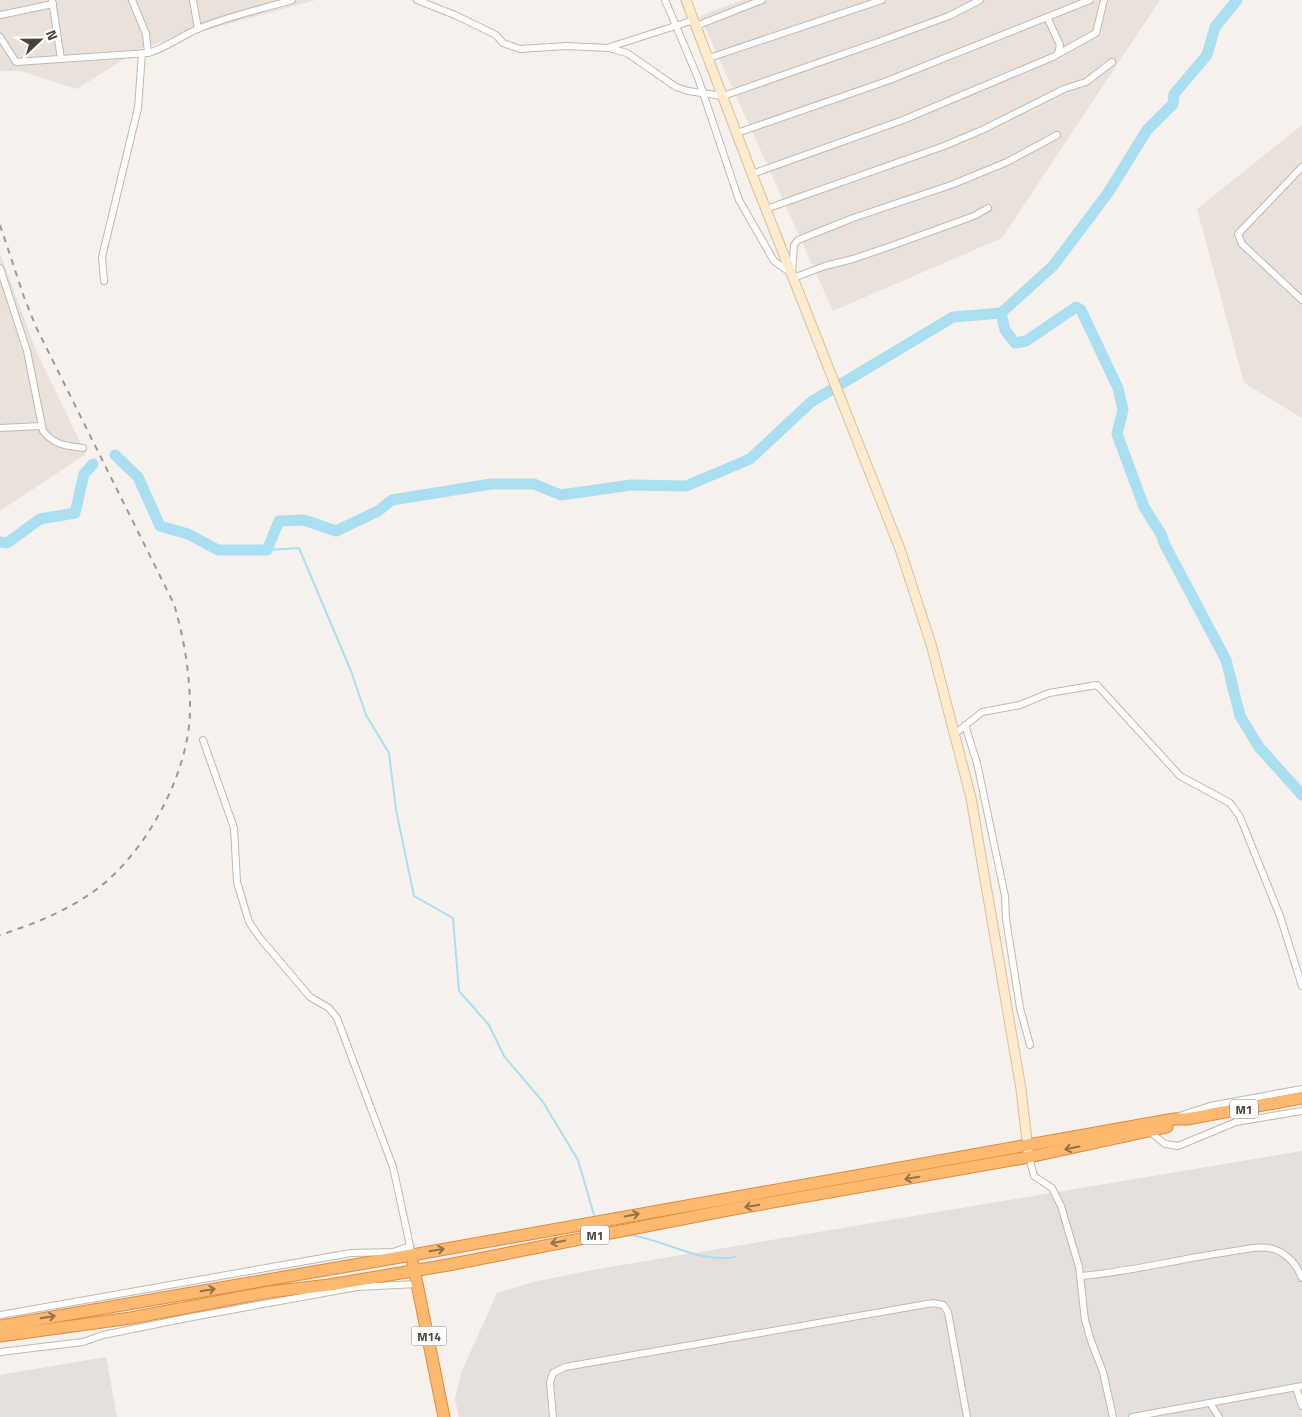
<svg xmlns="http://www.w3.org/2000/svg" width="1302" height="1417" font-family="'Titillium Web',sans-serif">
  <style>
    .residential { fill: #eae2da }
    .industrial { fill: #e6e0dd }
    .lines { fill: none; stroke-linecap: round; stroke-linejoin: round }
    .stream { stroke: #aadef1; stroke-width: 2 }
    .river { stroke: #aadef1; stroke-width: 11 }
    .street-casing { stroke: #c1b8ae; stroke-width: 8 }
    .secondary-casing { stroke: #d8c09e; stroke-width: 11 }
    .highway-casing { stroke: #dd8c3e; stroke-width: 13 }
    .street { stroke: #fff; stroke-width: 6 }
    .secondary { stroke: #feebcd; stroke-width: 9 }
    .highway { stroke: #fdb970; stroke-width: 11 }
    .rail { stroke: #9a9a9a; stroke-width: 2; stroke-dasharray: 6 6; stroke-linecap: butt }
    .oneway { stroke: #92714f }
    .labels { text-anchor: middle; dominant-baseline: central; stroke-width: 4; stroke-linejoin: round; paint-order: stroke }
    .shield { fill: #fff; stroke: #807a74; stroke-width: 1 }
    .shield-label { font-size: 12px; font-weight: bold; fill: #4a4139 }
  </style>
  <rect width="100%" height="100%" fill="#f6f1ec"/>
  <g class="residential">
    <path d="M0 0H316L141 48 77 89 20 71H0Z"/>
    <path d="M742 0H1160L1002 238 833 311 700 16Z"/>
    <path d="M1302 125V418L1244 383 1197 209Z"/>
    <path d="M0 253 37 353 86 454 0 511Z"/>
  </g>
  <g class="industrial">
    <path d="M1302 1151V1417H459L455 1399 461 1373 497 1293 533 1282 592 1270Z"/>
    <path d="M106 1357 117 1417H0V1375Z"/>
  </g>
  <g class="lines">
    <g class="stream">
      <path d="M267 550 299 548 351 671 366 715 389 753 396 810 414 896 453 918 459 991 489 1025 504 1056 543 1102 578 1160 594 1215"/>
      <path d="M629 1235C664 1239 699 1264 735 1257"/>
    </g>
    <g class="river">
      <path d="M1001 313 1005 330 1015 343 1026 341 1076 307 1081 310 1118 388 1123 410 1117 434 1144 507 1161 534 1165 545 1226 660 1240 716 1259 747 1302 795"/>
      <path d="M115 455 138 477 160 526 188 534 218 550H267L279 521 304 520 336 531 378 511 392 500 491 484H534L561 495 631 485 686 486 750 459 811 402 953 317 1001 313 1053 266 1108 193 1147 130 1173 104 1174 94 1207 55 1215 27 1237 0"/>
      <path d="M0 542 7 543 40 519 75 513 84 474 93 464"/>
    </g>
    <g class="street-casing">
      <g id="street">
        <path d="M52 0 61 59"/>
        <path d="M132 0 146 34 148 53"/>
        <path d="M193 0 198 29"/>
        <path d="M417 0 455 15 496 35 503 43 520 49 566 46 609 48 627 53 676 87 688 91 723 96 875 43 949 16 980 0"/>
        <path d="M665 0 698 78 739 200 774 261 791 273"/>
        <path d="M0 15 53 4"/>
        <path d="M696 26 762 0"/>
        <path d="M0 37 16 62 148 53C167 48 182 35 200 28 230 16 261 9 292 0"/>
        <path d="M610 47 694 20"/>
        <path d="M1058 54 1096 33 1104 0"/>
        <path d="M709 58 882 0"/>
        <path d="M737 133 887 81 1090 0"/>
        <path d="M1302 167 1238 234 1242 244 1302 300"/>
        <path d="M752 174 903 120 1055 56 1058 54 1060 45 1047 17"/>
        <path d="M766 209 944 146 982 130 1064 89 1086 82 1112 62"/>
        <path d="M0 268 27 351 43 431C54 445 66 446 83 448"/>
        <path d="M792 273 794 245 798 240 853 218 951 185 1007 162 1057 135"/>
        <path d="M793 278 825 266 853 259 891 246 974 216 988 208"/>
        <path d="M104 281 102 257 138 108 142 53"/>
        <path d="M0 428 41 426"/>
        <path d="M965 725 977 763 1005 896 1006 919 1020 1008 1030 1045"/>
        <path d="M956 733 982 712 1020 705 1049 693 1097 685 1180 776 1230 803 1240 817 1280 916 1302 986"/>
        <path d="M203 740 234 828 237 882 249 922 260 938 310 997 329 1008 337 1018 393 1167 412 1255"/>
        <path d="M1179 1116 1210 1106 1302 1089"/>
        <path d="M1149 1131 1165 1144 1178 1146 1236 1122 1302 1111"/>
        <path d="M1029 1157 1034 1176 1052 1188 1061 1206 1079 1267 1085 1320 1091 1341 1103 1372 1113 1417"/>
        <path d="M1081 1276C1130 1272 1179 1259 1228 1252 1242 1250 1260 1245 1273 1249 1287 1253 1297 1265 1302 1278"/>
        <path d="M0 1315 351 1253 393 1252 410 1246"/>
        <path d="M0 1352 83 1342 103 1335 187 1318 357 1287 417 1284"/>
        <path d="M1296 1387 1302 1406"/>
        <path d="M1210 1403 1219 1417"/>
        <path d="M553 1417 550 1382 553 1373 565 1367 933 1303 943 1305 948 1312 967 1417"/>
        <path d="M1132 1417 1302 1386"/>
      </g>
    </g>
    <g class="secondary-casing">
      <path id="secondary" d="M686 0 752 174 900 549 931 644 971 798 1021 1089 1028 1150"/>
    </g>
    <g class="highway-casing">
      <g id="highway">
        <path d="M413 1264 444 1417"/>
        <path d="M0 1326 412 1255 1174 1119H1187L1302 1098"/>
        <path d="M0 1336 131 1318 269 1292 329 1285 448 1265 728 1210 1029 1157 1167 1127"/>
      </g>
    </g>
    <use href="#street" class="street"/>
    <use href="#secondary" class="secondary"/>
    <use href="#highway" class="highway"/>
    <path class="rail" d="M0 225 24 297 36 327 174 604C184 638 190 674 190 709 190 774 143 859 90 894 62 913 31 925 0 935"/>
  </g>
  <defs><path id="oneway-shaft" d="M-6 0H5M1.5-3L5.5 0L1.5 3" fill="none" stroke-width="1.6" stroke-linecap="round" stroke-linejoin="round" transform="scale(1.25)"/></defs>
  <g class="oneway">
    <use href="#oneway-shaft" transform="translate(1072 1148) rotate(168)"/>
    <use href="#oneway-shaft" transform="translate(912 1178) rotate(170)"/>
    <use href="#oneway-shaft" transform="translate(752 1206) rotate(170)"/>
    <use href="#oneway-shaft" transform="translate(632 1215) rotate(-11)"/>
    <use href="#oneway-shaft" transform="translate(558 1242) rotate(169)"/>
    <use href="#oneway-shaft" transform="translate(437 1250) rotate(-10)"/>
    <use href="#oneway-shaft" transform="translate(208 1290) rotate(-10)"/>
    <use href="#oneway-shaft" transform="translate(48 1317) rotate(-10)"/>
  </g>
  <g class="labels">
    <g class="shield">
      <rect x="1230" y="1099.5" width="28" height="19" rx="4"/>
      <rect x="581" y="1225.5" width="28" height="19" rx="4"/>
      <rect x="411.5" y="1326.5" width="35" height="19" rx="4"/>
    </g>
    <g class="shield-label">
      <text x="1244" y="1109">M1</text>
      <text x="595" y="1235">M1</text>
      <text x="429" y="1336">M14</text>
    </g>
  </g>
  <g transform="translate(40 40) rotate(68)" stroke="#ffffff" stroke-width="4" paint-order="stroke">
  <path d="M0-4L9 19L0 12L-9 19Z" fill="#4a4139"/>
  <text y="-8" font-size="14" font-weight="bold" text-anchor="middle" fill="#4a4139">N</text>
  </g>
</svg>
